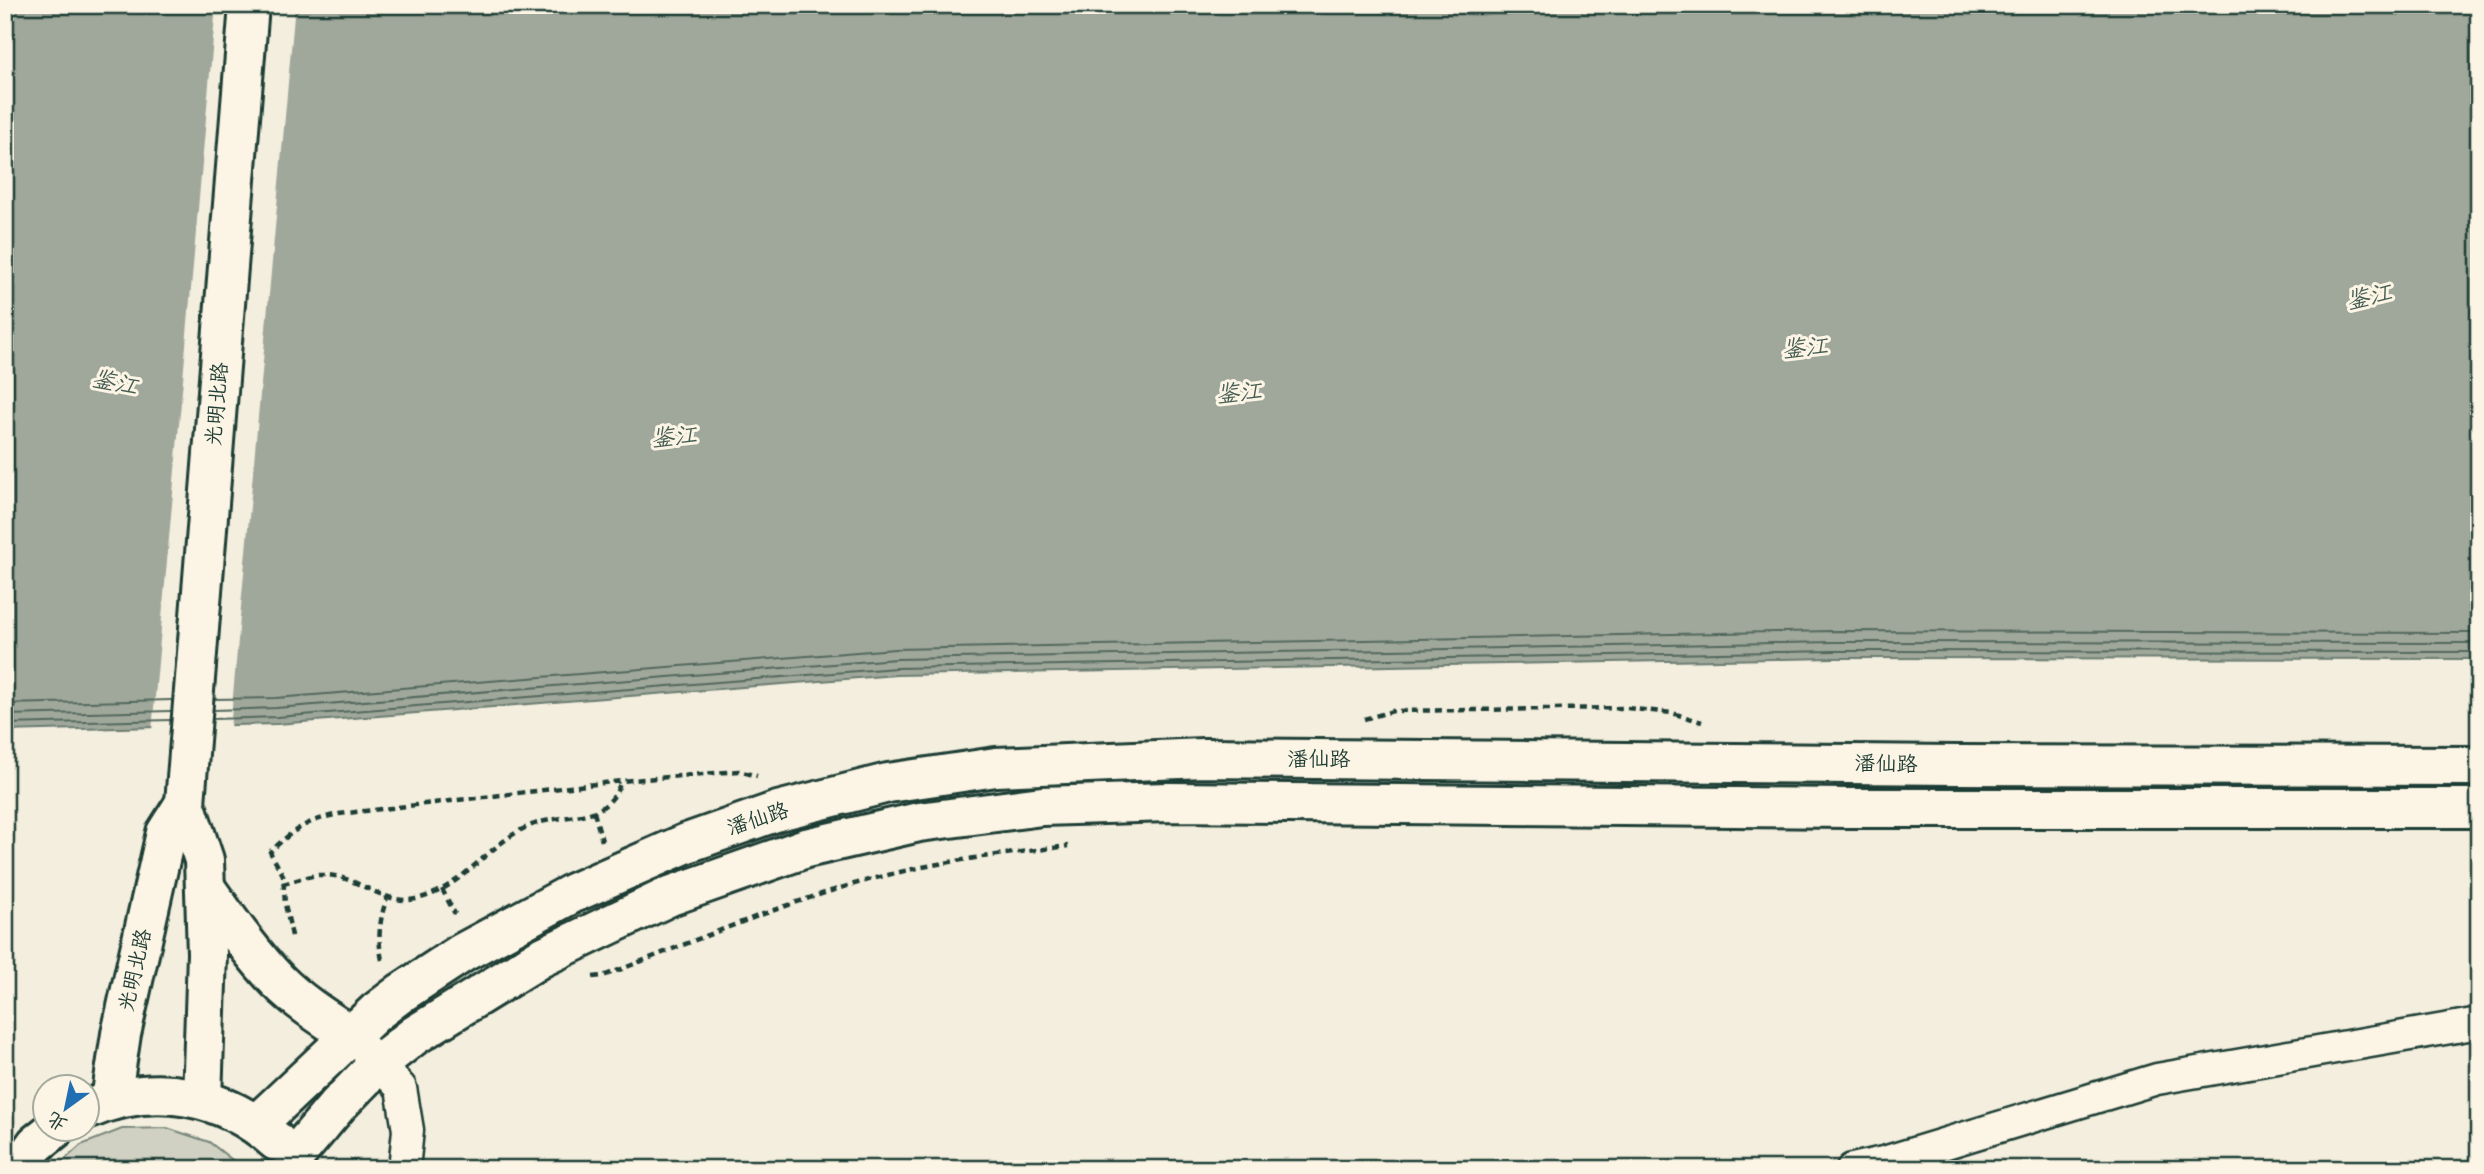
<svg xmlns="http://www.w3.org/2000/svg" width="2484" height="1174" font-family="'Balsamiq Sans','LXGW WenKai TC',sans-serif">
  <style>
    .green { fill: #d0d1c2; stroke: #78877b; stroke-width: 2 }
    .water { fill: #a0a89b; stroke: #6c7d72; stroke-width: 2 }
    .pier { fill: #f3eede }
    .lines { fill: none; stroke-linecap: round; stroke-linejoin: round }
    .shore { stroke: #53685d; stroke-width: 2 }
    .street-casing { stroke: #1f3d34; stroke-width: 35 }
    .secondary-casing { stroke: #1f3d34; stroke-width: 44 }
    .path { stroke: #1f3d34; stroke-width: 4.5; stroke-dasharray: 7 5; stroke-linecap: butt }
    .street { stroke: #fcf5e5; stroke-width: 30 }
    .secondary { stroke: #fcf5e5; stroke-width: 38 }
    .labels { text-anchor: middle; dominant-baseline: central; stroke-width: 6; stroke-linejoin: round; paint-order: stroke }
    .street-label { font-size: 21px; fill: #1f3d34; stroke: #fcf5e5 }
    .water-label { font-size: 23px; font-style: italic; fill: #465d53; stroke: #fcf5e5 }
  </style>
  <rect width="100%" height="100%" fill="#f3eede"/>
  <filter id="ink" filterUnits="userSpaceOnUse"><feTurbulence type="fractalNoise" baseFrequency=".0143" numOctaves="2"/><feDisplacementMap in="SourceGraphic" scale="14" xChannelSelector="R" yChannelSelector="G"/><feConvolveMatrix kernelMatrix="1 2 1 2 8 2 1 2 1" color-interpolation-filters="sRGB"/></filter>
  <g filter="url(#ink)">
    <path class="green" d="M167 1128 209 1142 244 1169H54L81 1145 122 1129Z"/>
    <path class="water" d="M5 5H2479V659L1833 658 896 675 277 724 5 731Z"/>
    <path class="pier" d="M216 5H295L230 729 152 731Z"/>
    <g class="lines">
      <g class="shore">
        <path d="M214 699 276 698 895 649 1833 631 2479 633"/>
        <path d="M5 704 172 700"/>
        <path d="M214 710 276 708 896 659 1833 642 2479 643"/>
        <path d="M5 715 171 711"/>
        <path d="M213 719 277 717 896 668 1833 651 2479 652"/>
        <path d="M5 724 171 720"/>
      </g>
      <g class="street-casing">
        <g id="street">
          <path d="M364 1048 401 1088 408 1130 404 1169"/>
          <path d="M1852 1169 1887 1161 2157 1079 2479 1023"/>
        </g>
      </g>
      <g class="secondary-casing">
        <g id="secondary">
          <path d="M205 887C228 919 251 953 278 981 300 1003 326 1019 352 1036"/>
          <path d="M202 1099 207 954 204 860 185 803 249 5"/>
          <path d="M111 1100 121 1034 166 833 185 803"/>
          <path d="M89 1109C154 1081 224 1094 276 1141"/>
          <path d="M257 1124 376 1012 401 993 462 953 573 893 687 843 778 811 888 783 996 767 1203 758 1956 765 2479 766"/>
          <path d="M294 1157 337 1106 379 1063 415 1035 540 958 670 896 806 848 919 822 1042 806 1168 802 1848 808H2479"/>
          <path d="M18 1169 36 1144 56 1128"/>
        </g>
      </g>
      <g class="path">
        <path d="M1364 719 1393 711 1626 708 1672 713 1702 722"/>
        <path d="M594 812 602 841"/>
        <path d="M283 884C296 881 311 874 325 875 357 875 383 906 416 899 461 890 487 845 527 827 564 810 606 827 621 781"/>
        <path d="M442 889 455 914"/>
        <path d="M292 936 285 904 283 875 270 852C294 829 306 821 339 814L621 781 739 771 757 776"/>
        <path d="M382 960C377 936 380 919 387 897"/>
        <path d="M593 977 603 976C696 941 788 900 884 876 944 860 1007 854 1068 846"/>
      </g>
      <use href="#street" class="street"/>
      <use href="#secondary" class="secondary"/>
    </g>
  </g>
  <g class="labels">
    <g class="street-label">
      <text transform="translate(217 404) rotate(-85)">光明北路</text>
      <text x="1319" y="759">潘仙路</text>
      <text transform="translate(1886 764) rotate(1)">潘仙路</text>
      <text transform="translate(758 819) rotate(-18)">潘仙路</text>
      <text transform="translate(135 970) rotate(-77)">光明北路</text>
    </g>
    <g class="water-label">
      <text transform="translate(2369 297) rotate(-12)">鉴江</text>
      <text transform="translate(1805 348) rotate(-5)">鉴江</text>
      <text transform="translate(115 383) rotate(12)">鉴江</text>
      <text transform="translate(1239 393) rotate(-5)">鉴江</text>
      <text transform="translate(674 437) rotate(-5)">鉴江</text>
    </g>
  </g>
  <rect width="2484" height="1174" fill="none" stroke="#fcf5e5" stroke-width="28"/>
  <rect x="14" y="14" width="2456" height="1146" fill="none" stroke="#1f3d34" stroke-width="2.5" filter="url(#ink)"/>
  <g transform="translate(66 1108) rotate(213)"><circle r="33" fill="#fcf5e5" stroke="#a4ab9e" stroke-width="2"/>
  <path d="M0-5L12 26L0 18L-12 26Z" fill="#1f6fb2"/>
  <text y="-10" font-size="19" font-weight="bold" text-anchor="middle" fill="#1f3d34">北</text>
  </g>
</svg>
